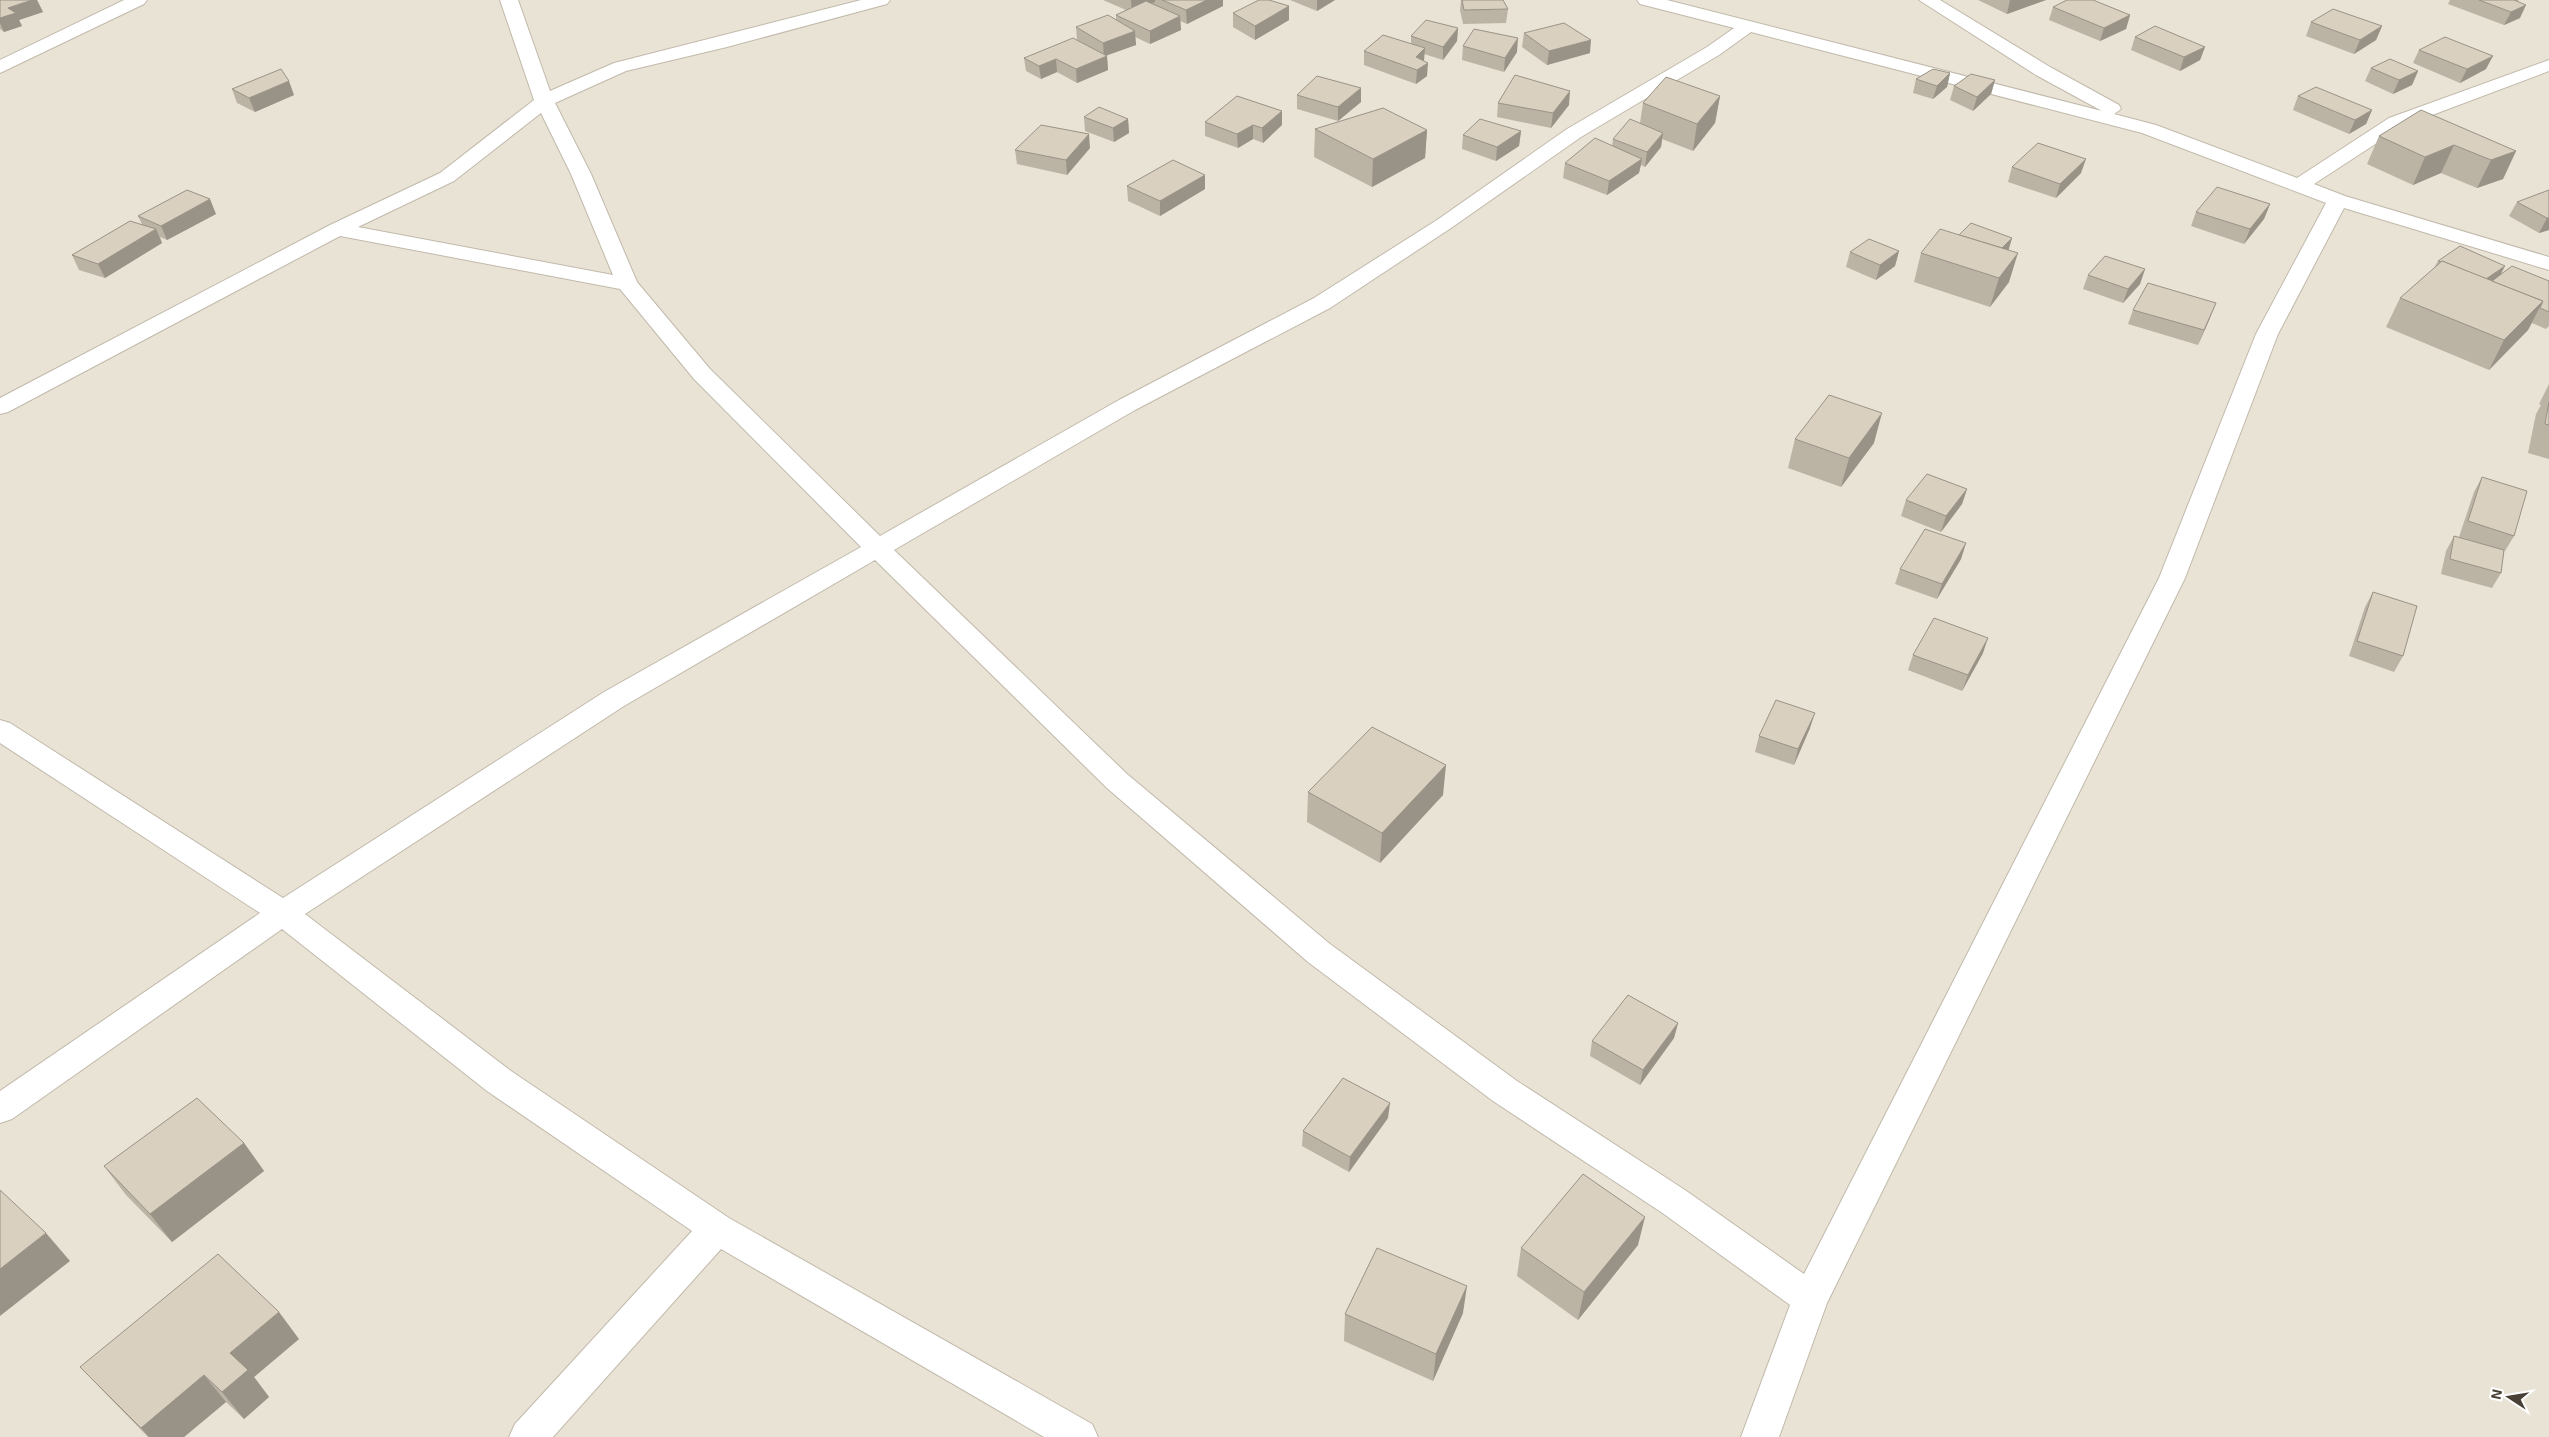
<svg xmlns="http://www.w3.org/2000/svg" width="2549" height="1437" font-family="'Exo 2',sans-serif">
  <style>
    .residential { fill: #e9e3d6 }
    .lines { fill: none; stroke-linecap: round; stroke-linejoin: round }
    .minor-casing { stroke: #c1b9aa; stroke-width: 2 }
    .minor { fill: #fff; fill-rule: evenodd }
    .wall { fill: #bbb3a4 }
    .shaded-wall { fill: #999286 }
    .building { fill: #dad0bf; stroke: #999286 }
  </style>
  <rect width="100%" height="100%" fill="#f5f1e8"/>
  <rect class="residential" x="0" y="0" width="2549" height="1437"/>
  <g class="lines">
    <g class="minor-casing">
      <g id="minor">
        <path d="M124 0H147L144 4 0 73V60Z"/>
        <path d="M500 0H518L550 91 614 63 861 0H890L887 4 727 47 626 71 555 103 591 174 637 282 710 369 880 536 1119 400 1314 298 1437 220 1567 129 1707 47 1734 28 1640 4 1637 0H1667L2102 111 2036 75 1919 0H1940L2050 67 2119 105 2121 109 2114 114 2156 125 2297 178 2389 118 2549 60V71L2403 126 2314 184 2345 196 2549 257V270L2344 208 2278 334 2185 578 1827 1303 1779 1437H1741L1790 1305 1661 1212 1493 1101 1308 962 1107 788 875 560 624 706 305 914 511 1071 729 1218 1092 1424 1098 1437H1044L721 1249 553 1437H509L515 1424 692 1231 487 1091 282 929 12 1119 0 1123V1091L260 913 0 743V720L10 723 283 898 604 692 861 547 694 379 620 289 340 236 8 412 0 414V398L330 225 440 173 534 100ZM1751 32 2142 133 2326 203 2256 334 2159 578 1804 1274 1685 1190 1517 1081 1330 944 1127 774 894 550 1135 410 1330 308 1451 228 1581 137 1719 55ZM541 113 571 174 613 275 358 227 454 181Z"/>
      </g>
    </g>
    <use href="#minor" class="minor"/>
  </g>
  <g class="wall">
    <path d="M0 0H37L43 12 19 20 22 26 4 32 0 29Z"/>
    <path d="M1103 0H1223V6L1187 24 1180 21 1181 30 1150 44 1135 37 1136 45 1106 56H1107L1108 70 1077 83 1057 72 1041 79 1026 71 1024 58 1077 40 1076 27 1116 20V15L1126 10Z"/>
    <path d="M1290 0H1335L1317 11Z"/>
    <path d="M1461 0H1503L1508 9 1506 23 1463 24 1460 10Z"/>
    <path d="M1978 0H2046L2007 14Z"/>
    <path d="M2450 0H2519L2518 1 2520 18 2504 25 2448 4Z"/>
    <path d="M2053 7 2130 15 2126 29 2100 41 2049 20Z"/>
    <path d="M1233 13 1289 20 1255 40 1233 27Z"/>
    <path d="M2311 22 2382 26 2376 40 2354 54 2306 36Z"/>
    <path d="M1458 28 1457 41 1443 60 1424 54V61L1427 76 1416 84 1364 65V51L1411 44V36Z"/>
    <path d="M1524 33 1590 53 1547 65 1522 47Z"/>
    <path d="M2135 37 2205 47 2200 60 2180 71 2131 50Z"/>
    <path d="M1463 46 1517 52 1504 72 1462 60Z"/>
    <path d="M2419 50 2486 69 2460 83 2413 63Z"/>
    <path d="M2371 68 2418 71 2412 85 2393 94 2365 81Z"/>
    <path d="M1950 73 1947 87 1933 99 1913 93 1916 79Z"/>
    <path d="M1995 80 1991 94 1973 111 1950 100 1954 86Z"/>
    <path d="M232 89 294 95 255 112 237 103Z"/>
    <path d="M1297 95 1361 102 1338 121 1297 109Z"/>
    <path d="M1720 96 1715 123 1693 151 1662 139 1661 147 1645 167 1641 165 1639 173 1607 195 1563 178 1565 163 1612 146 1613 139 1640 123 1643 103Z"/>
    <path d="M2298 96 2372 110 2366 124 2349 134 2293 110Z"/>
    <path d="M1498 103 1569 105 1551 128 1497 117Z"/>
    <path d="M1282 111V125L1263 143 1253 139 1238 148 1205 136V122Z"/>
    <path d="M1084 117 1128 119 1129 133 1114 142 1085 131Z"/>
    <path d="M1315 129 1427 130 1425 158 1372 187 1314 157Z"/>
    <path d="M1521 131 1519 146 1496 161 1462 149 1463 135Z"/>
    <path d="M2379 136 2516 151 2503 179 2477 188 2441 173 2413 185 2367 164Z"/>
    <path d="M1090 148 1067 175 1017 164 1015 150Z"/>
    <path d="M2012 167 2081 173 2056 198 2008 182Z"/>
    <path d="M1127 186 1205 189 1160 216 1128 201Z"/>
    <path d="M2549 190V230L2539 233 2509 216 2517 202Z"/>
    <path d="M2270 204 2264 219 2244 244 2191 226 2196 212Z"/>
    <path d="M216 214 167 240 160 237 162 243 105 278 79 270 72 255 142 224 138 216Z"/>
    <path d="M1959 235 2012 238 2008 250 2009 282 1990 307 1914 282 1921 253Z"/>
    <path d="M1899 251 1895 266 1876 280 1846 267 1850 252Z"/>
    <path d="M2438 261 2501 275 2549 281V326L2546 329 2532 323 2528 330 2489 370 2386 327 2400 298 2434 268Z"/>
    <path d="M2145 269 2140 284 2123 303 2083 289 2088 275Z"/>
    <path d="M2133 310 2210 318 2198 345 2128 324Z"/>
    <path d="M2549 384V459L2528 453 2536 414 2541 405 2539 404Z"/>
    <path d="M1795 439 1874 443 1841 487 1788 468Z"/>
    <path d="M2482 477 2514 536 2505 551H2504L2501 573 2492 588 2441 574 2446 551 2454 536 2485 545 2459 537 2474 492Z"/>
    <path d="M1967 489 1962 504 1941 532 1901 516 1906 500Z"/>
    <path d="M1966 543 1961 559 1937 599 1895 584 1900 569Z"/>
    <path d="M2373 592 2403 656 2394 672 2349 656 2365 607Z"/>
    <path d="M1983 653 1962 691 1908 670 1913 655Z"/>
    <path d="M1810 728 1794 765 1755 752 1759 736Z"/>
    <path d="M1308 792 1443 795 1380 863 1307 822Z"/>
    <path d="M1678 1023 1674 1038 1640 1085 1590 1056 1592 1041Z"/>
    <path d="M1388 1118 1349 1172 1302 1146 1303 1131Z"/>
    <path d="M244 1143 264 1171 172 1242 126 1195 104 1166Z"/>
    <path d="M1638 1245 1578 1320 1517 1276 1521 1248Z"/>
    <path d="M1463 1313 1433 1381 1344 1341 1345 1314Z"/>
    <path d="M299 1339 254 1377 269 1397 244 1419 226 1402 184 1437H148L105 1393 80 1367Z"/>
  </g>
  <g class="shaded-wall">
    <path d="M32 0H37L43 12 19 20 22 26 4 32 0 23V18L8 8Z"/>
    <path d="M1131 0H1155V2L1132 13Z"/>
    <path d="M1207 0H1223V6L1187 24 1186 10Z"/>
    <path d="M1317 0H1335L1317 11Z"/>
    <path d="M2010 0H2046L2007 14Z"/>
    <path d="M2526 5 2520 18 2504 25 2511 12Z"/>
    <path d="M1289 6V20L1255 40V26Z"/>
    <path d="M2130 15 2126 29 2100 41 2104 28Z"/>
    <path d="M1180 16 1181 30 1150 44V31Z"/>
    <path d="M2382 26 2376 40 2354 54 2360 40Z"/>
    <path d="M1458 28 1457 41 1443 60V47Z"/>
    <path d="M1135 31 1136 45 1104 56 1103 43Z"/>
    <path d="M1518 38 1517 52 1504 72 1505 58Z"/>
    <path d="M1591 40 1590 53 1547 65 1549 51Z"/>
    <path d="M2205 47 2200 60 2180 71 2184 57Z"/>
    <path d="M1425 48 1424 61 1416 57Z"/>
    <path d="M1107 56 1108 70 1077 83 1076 69Z"/>
    <path d="M2493 56 2486 69 2460 83 2467 69Z"/>
    <path d="M1056 59 1057 72 1041 79 1039 66Z"/>
    <path d="M1428 63 1427 76 1416 84 1417 70Z"/>
    <path d="M2418 71 2412 85 2393 94 2399 80Z"/>
    <path d="M1950 73 1947 87 1933 99 1937 86Z"/>
    <path d="M1995 80 1991 94 1973 111 1977 97Z"/>
    <path d="M289 81 294 95 255 112 249 98Z"/>
    <path d="M1361 88V102L1338 121V107Z"/>
    <path d="M1570 91 1569 105 1551 128 1553 113Z"/>
    <path d="M1720 96 1715 123 1693 151 1697 124Z"/>
    <path d="M2372 110 2366 124 2349 134 2355 120Z"/>
    <path d="M1282 111V125L1263 143 1262 128Z"/>
    <path d="M1128 119 1129 133 1114 142 1113 128Z"/>
    <path d="M1253 125V139L1238 148 1237 134Z"/>
    <path d="M1427 130 1425 158 1372 187 1373 159Z"/>
    <path d="M1521 131 1519 146 1496 161 1497 147Z"/>
    <path d="M1663 133 1661 147 1645 167 1647 152Z"/>
    <path d="M1089 134 1090 148 1067 175 1066 160Z"/>
    <path d="M2454 145 2441 173 2413 185 2425 157Z"/>
    <path d="M2516 151 2503 179 2477 188 2491 160Z"/>
    <path d="M1642 159 1639 173 1607 195 1609 181Z"/>
    <path d="M2086 159 2081 173 2056 198 2060 184Z"/>
    <path d="M1205 175V189L1160 216V201Z"/>
    <path d="M210 199 216 214 167 240 161 226Z"/>
    <path d="M2270 204 2264 219 2244 244 2250 229Z"/>
    <path d="M2547 218H2549V230L2539 233Z"/>
    <path d="M156 229 162 243 105 278 98 264Z"/>
    <path d="M2012 238 2008 252 1992 258Z"/>
    <path d="M1899 251 1895 266 1876 280 1880 265Z"/>
    <path d="M2018 253 2009 282 1990 307 1999 278Z"/>
    <path d="M2505 266 2498 280 2489 287 2484 281Z"/>
    <path d="M2145 269 2140 284 2123 303 2128 289Z"/>
    <path d="M2543 301 2528 330 2489 370 2504 340Z"/>
    <path d="M2216 303 2210 318 2198 345 2204 330Z"/>
    <path d="M1882 413 1874 443 1841 487 1849 458Z"/>
    <path d="M1967 489 1962 504 1941 532 1946 516Z"/>
    <path d="M1966 543 1961 559 1937 599 1942 584Z"/>
    <path d="M1988 638 1983 653 1962 691 1968 675Z"/>
    <path d="M1815 713 1810 728 1794 765 1798 749Z"/>
    <path d="M1446 765 1443 795 1380 863 1382 833Z"/>
    <path d="M1678 1023 1674 1038 1640 1085 1643 1070Z"/>
    <path d="M1390 1103 1388 1118 1349 1172 1350 1157Z"/>
    <path d="M244 1143 264 1171 172 1242 150 1214Z"/>
    <path d="M1645 1217 1638 1245 1578 1320 1584 1292Z"/>
    <path d="M46 1233 70 1261 0 1316V1269Z"/>
    <path d="M1467 1286 1463 1313 1433 1381 1436 1354Z"/>
    <path d="M279 1312 299 1339 254 1377 269 1397 244 1419 222 1392 230 1353Z"/>
    <path d="M204 1375 226 1402 184 1437H149L141 1428Z"/>
  </g>
  <g class="building">
    <path d="M0 0H32L8 8 16 13 0 18Z"/>
    <path d="M1162 0H1207L1186 10Z"/>
    <path d="M1259 0H1269L1289 6 1255 26 1233 13Z"/>
    <path d="M1462 0H1503L1508 9 1464 10Z"/>
    <path d="M2067 0H2093L2130 15 2104 28 2053 7Z"/>
    <path d="M2479 0H2514L2526 5 2511 12Z"/>
    <path d="M1146 1 1180 16 1150 31 1116 15Z"/>
    <path d="M2333 9 2382 26 2360 40 2311 22Z"/>
    <path d="M1108 15 1135 31 1103 43 1076 27Z"/>
    <path d="M1426 20 1458 28 1443 47 1411 36Z"/>
    <path d="M1564 23 1591 40 1549 51 1524 33Z"/>
    <path d="M2155 26 2205 47 2184 57 2135 37Z"/>
    <path d="M1474 29 1518 38 1505 58 1463 46Z"/>
    <path d="M1383 35 1425 48 1416 57 1428 63 1417 70 1364 51Z"/>
    <path d="M2445 37 2493 56 2467 69 2419 50Z"/>
    <path d="M1073 38 1107 56 1076 69 1056 59 1039 66 1024 58Z"/>
    <path d="M2390 59 2418 71 2399 80 2371 68Z"/>
    <path d="M281 69 289 81 249 98 232 89Z"/>
    <path d="M1933 69 1950 73 1937 86 1916 79Z"/>
    <path d="M1971 74 1995 80 1977 97 1954 86Z"/>
    <path d="M1515 75 1570 91 1553 113 1498 103Z"/>
    <path d="M1317 76 1361 88 1338 107 1297 95Z"/>
    <path d="M1666 77 1720 96 1697 124 1643 103Z"/>
    <path d="M2316 87 2372 110 2355 120 2298 96Z"/>
    <path d="M1237 96 1282 111 1262 128 1253 125 1237 134 1205 122Z"/>
    <path d="M1099 107 1128 119 1113 128 1084 117Z"/>
    <path d="M1383 108 1427 130 1373 159 1315 129Z"/>
    <path d="M2421 110 2516 151 2491 160 2454 145 2425 157 2379 136Z"/>
    <path d="M1480 119 1521 131 1497 147 1463 135Z"/>
    <path d="M1630 119 1663 133 1647 152 1613 139Z"/>
    <path d="M1041 125 1089 134 1066 160 1015 150Z"/>
    <path d="M1595 138 1642 159 1609 181 1565 163Z"/>
    <path d="M2038 143 2086 159 2060 184 2012 167Z"/>
    <path d="M1173 160 1205 175 1160 201 1127 186Z"/>
    <path d="M2217 187 2270 204 2250 229 2196 212Z"/>
    <path d="M187 190 210 199 161 226 138 216Z"/>
    <path d="M2549 190V218H2547L2517 202Z"/>
    <path d="M130 221 156 229 98 264 72 255Z"/>
    <path d="M1971 223 2012 238 2002 248 1959 235Z"/>
    <path d="M1940 229 2018 253 1999 278 1921 253Z"/>
    <path d="M1869 239 1899 251 1880 265 1850 252Z"/>
    <path d="M2460 246 2505 266 2486 279 2442 261 2441 262 2438 261Z"/>
    <path d="M2105 256 2145 269 2128 289 2088 275Z"/>
    <path d="M2442 261 2543 301 2504 340 2400 298Z"/>
    <path d="M2512 266 2549 281V312L2540 308 2543 301 2492 281Z"/>
    <path d="M2148 283 2216 303 2204 330 2133 310Z"/>
    <path d="M1829 395 1882 413 1849 458 1795 439Z"/>
    <path d="M2549 402V425L2545 424Z"/>
    <path d="M1927 474 1967 489 1946 516 1906 500Z"/>
    <path d="M2482 477 2527 491 2514 536 2468 521Z"/>
    <path d="M1925 529 1966 543 1942 584 1900 569Z"/>
    <path d="M2454 536 2504 550 2501 573 2450 559Z"/>
    <path d="M2373 592 2417 606 2403 656 2357 641Z"/>
    <path d="M1934 618 1988 638 1968 675 1913 655Z"/>
    <path d="M1776 700 1815 713 1798 749 1759 736Z"/>
    <path d="M1372 727 1446 765 1382 833 1308 792Z"/>
    <path d="M1628 995 1678 1023 1643 1070 1592 1041Z"/>
    <path d="M1343 1078 1390 1103 1350 1157 1303 1131Z"/>
    <path d="M197 1098 244 1143 150 1214 104 1166Z"/>
    <path d="M1583 1174 1645 1217 1584 1292 1521 1248Z"/>
    <path d="M0 1190 46 1233 0 1269Z"/>
    <path d="M1377 1248 1467 1286 1436 1354 1345 1314Z"/>
    <path d="M218 1254 279 1312 230 1353 248 1370 222 1392 204 1375 141 1428 80 1367Z"/>
  </g>
  <g transform="translate(2509 1397) rotate(282)" stroke="#ffffff" stroke-width="4" paint-order="stroke">
  <path d="M0-4L9 19L0 12L-9 19Z" fill="#494136"/>
  <text y="-8" font-size="14" font-weight="bold" text-anchor="middle" fill="#494136">N</text>
  </g>
</svg>
